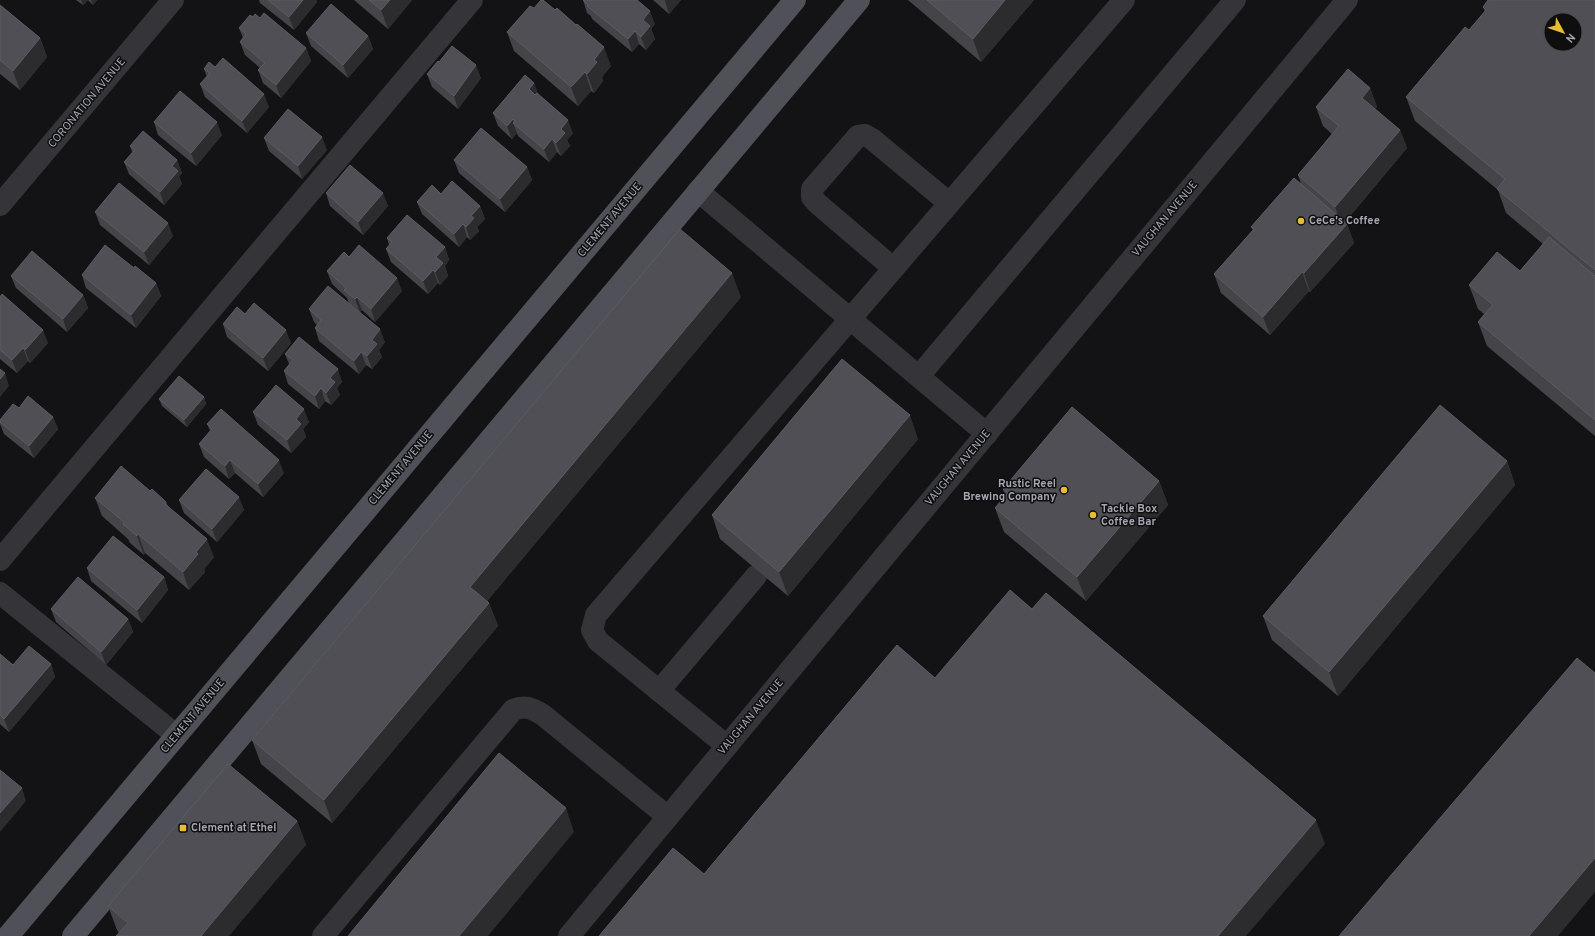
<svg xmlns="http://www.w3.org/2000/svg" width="1595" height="936" font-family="Overpass,sans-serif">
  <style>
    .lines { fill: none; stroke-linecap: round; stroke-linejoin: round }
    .minor { stroke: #343439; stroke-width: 22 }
    .major { stroke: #505158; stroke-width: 22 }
    .wall { fill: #444449 }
    .shaded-wall { fill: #2c2c2f }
    .building { fill: #4f4f55; stroke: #5c5d64; fill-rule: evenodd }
    .poi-dot { fill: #e9bc35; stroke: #0e0e0f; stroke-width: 1.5 }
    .labels { text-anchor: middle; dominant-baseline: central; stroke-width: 3; stroke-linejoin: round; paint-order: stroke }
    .street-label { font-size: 11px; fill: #a5a8b4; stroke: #0e0e0f }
    .poi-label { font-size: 11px; font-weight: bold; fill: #a5a8b4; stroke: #0e0e0f; text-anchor: start }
  </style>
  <rect width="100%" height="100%" fill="#131214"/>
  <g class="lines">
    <g class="minor">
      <path d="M698 191 987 434"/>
      <path d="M0 205 173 0"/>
      <path d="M893 268 817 203 812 197V189L858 136 865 135 872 139 949 203"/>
      <path d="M919 376 1235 0"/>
      <path d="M0 560 472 0"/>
      <path d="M0 593 176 735"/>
      <path d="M659 691 756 576"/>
      <path d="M727 746 598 641 592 630 596 615 1124 0"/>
      <path d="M323 936 513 710C525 705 532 708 543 715L668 817"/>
      <path d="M569 936 1347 0"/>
    </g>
    <g class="major">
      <path d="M8 936 795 0"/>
      <path d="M73 936 859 0"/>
    </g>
  </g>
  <g class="wall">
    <path d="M76 0H97L93 5 88 0 83 5Z"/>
    <path d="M259 0H316L317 2 294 30 260 3Z"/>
    <path d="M354 0H412L388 29Z"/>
    <path d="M583 0 655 24 651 29 655 39 646 50 639 44 632 52 592 19 591 16 587 13Z"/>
    <path d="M653 0H681L669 14Z"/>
    <path d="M908 0H1034L981 62Z"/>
    <path d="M1595 0V436L1487 346 1478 322 1484 314 1478 309 1469 285 1520 271 1543 244 1506 213 1498 190 1415 121 1406 97 1469 30 1485 12 1483 7Z"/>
    <path d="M0 5 40 38 47 57 20 90 0 74Z"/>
    <path d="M253 17 260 18 306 48 311 61 281 98 263 83 258 70 260 68 245 55 240 42 243 38 239 28Z"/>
    <path d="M507 32 611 66 602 77 603 81 594 93 591 91 578 106 514 51Z"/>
    <path d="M306 33 368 36 373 49 348 78 311 46Z"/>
    <path d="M439 62 481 78 458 109 432 87 427 74Z"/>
    <path d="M215 67 269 107 247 133 205 97 200 84 207 77 204 69Z"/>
    <path d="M534 83 538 95 573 133 567 140 570 146 561 156 557 152 549 162 518 136 517 133 512 139 498 126 493 113Z"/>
    <path d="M1370 88 1377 107 1375 109 1400 130 1407 148 1345 222 1347 224 1354 243 1310 292 1309 291 1270 335 1221 293 1214 274 1253 230 1251 227 1301 184 1298 175 1332 134 1323 126 1316 107Z"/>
    <path d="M154 122 222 135 196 166 158 135Z"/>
    <path d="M264 138 327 150 302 179 269 151Z"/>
    <path d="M130 146 177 160 182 173 179 176 182 184 164 205 129 174 124 162 132 152Z"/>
    <path d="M454 160 527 167 532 180 505 212 459 173Z"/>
    <path d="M326 193 388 206 363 235 330 206Z"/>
    <path d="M441 194 480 206 485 219 477 227 479 231 470 240 467 237 459 247 422 214 417 202Z"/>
    <path d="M95 212 173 236 149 265 100 225Z"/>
    <path d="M387 238 445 247 449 260 445 266 448 276 440 285 438 283 428 294 391 262 386 249 389 245Z"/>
    <path d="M349 257 402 291 375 322 362 310 360 312 349 303 347 298 332 284 327 271Z"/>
    <path d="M134 268 156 283 161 296 136 328 86 288 82 275Z"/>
    <path d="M11 276 83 295 88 308 67 332 16 288Z"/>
    <path d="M0 297 48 343 30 363 28 361 17 373 0 359Z"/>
    <path d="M741 297 487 601 489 603 498 626 332 823 261 764 252 740Z"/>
    <path d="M309 309 385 342 379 350 382 357 372 369 366 365 359 374 319 341 315 328 317 325 314 322Z"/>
    <path d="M223 324 291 343 268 371 227 337Z"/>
    <path d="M285 354 342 382 337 388 340 395 331 405 325 401 319 409 288 384 284 371 289 364Z"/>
    <path d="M204 397 206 404 187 427 162 406 159 399Z"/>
    <path d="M19 408 53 417 58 429 34 458 4 434 0 424V420Z"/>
    <path d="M253 412 309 422 303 429 306 437 291 453 258 425Z"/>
    <path d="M207 424 284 473 263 497 235 473 229 479 204 457 199 444 210 431Z"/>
    <path d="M918 439 788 596 720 539 712 515Z"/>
    <path d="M1507 461 1515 485 1338 696 1272 640 1263 616Z"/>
    <path d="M1159 481 1168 505 1086 601 1004 532 995 508 1005 496 1003 489Z"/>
    <path d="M150 491 166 502 168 506 214 557 204 569 205 572 189 590 145 553 144 555 130 543 128 539 102 516 95 498Z"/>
    <path d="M179 500 244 510 217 542 184 513Z"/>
    <path d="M87 568 164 577 168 590 142 623 91 581Z"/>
    <path d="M51 609 128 619 133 632 106 665 56 622Z"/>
    <path d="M0 654 13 665 51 664 55 677 9 732 0 724Z"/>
    <path d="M297 821 306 845 119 933 117 930 108 906Z"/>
  </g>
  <g class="shaded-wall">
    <path d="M81 0H88L83 5Z"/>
    <path d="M91 0H97L93 5Z"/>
    <path d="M303 0H316L317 2 294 30 289 17Z"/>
    <path d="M390 0H412L388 29 381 10Z"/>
    <path d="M665 0H681L669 14 665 1Z"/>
    <path d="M1005 0H1034L981 62 973 39Z"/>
    <path d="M650 11 655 24 651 29 655 39 646 50 641 37 643 20Z"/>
    <path d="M635 31 639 44 632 52 628 39Z"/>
    <path d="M368 36 373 49 348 78 343 65Z"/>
    <path d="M40 38 47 57 20 90 13 71Z"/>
    <path d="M604 47 611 66 602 77 603 81 594 93 587 74 594 60Z"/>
    <path d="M306 48 311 61 281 98 276 85Z"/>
    <path d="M476 65 481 78 458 109 454 96Z"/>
    <path d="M585 72 591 91 578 106 571 87Z"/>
    <path d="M534 83 539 96 534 102 529 89Z"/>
    <path d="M1370 88 1377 107 1368 117 1362 98Z"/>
    <path d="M264 94 269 107 247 133 242 121Z"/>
    <path d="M513 119 514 124 513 123 517 133 512 139 507 126Z"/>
    <path d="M568 120 573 133 567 140 570 146 561 156 556 143 561 129Z"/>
    <path d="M217 122 222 135 196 166 191 153Z"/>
    <path d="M1400 130 1407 148 1342 225 1335 207Z"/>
    <path d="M322 137 327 150 302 179 298 166Z"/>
    <path d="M552 139 557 152 549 162 544 149Z"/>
    <path d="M177 160 182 173 179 176 182 184 164 205 160 192 172 166Z"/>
    <path d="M527 167 532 180 505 212 500 199Z"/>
    <path d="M383 193 388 206 363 235 358 222Z"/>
    <path d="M480 206 485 219 477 227 479 231 470 240 466 227 471 216Z"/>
    <path d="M168 223 173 236 149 265 144 252Z"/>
    <path d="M463 224 467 237 459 247 454 234Z"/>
    <path d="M1347 224 1354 243 1310 292 1304 273Z"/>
    <path d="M445 247 449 260 445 266 448 276 440 285 435 272 436 257Z"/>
    <path d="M433 270 438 283 428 294 423 281Z"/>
    <path d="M1302 272 1309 291 1270 335 1263 317Z"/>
    <path d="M732 273 741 297 479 611 470 587Z"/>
    <path d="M397 278 402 291 375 322 371 309Z"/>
    <path d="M156 283 161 296 136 328 131 315Z"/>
    <path d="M83 295 88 308 67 332 63 319Z"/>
    <path d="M357 297 362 310 360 312 355 299Z"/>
    <path d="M380 329 385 342 379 350 382 357 372 369 367 356 372 340Z"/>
    <path d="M43 330 48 343 30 363 25 350Z"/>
    <path d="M286 330 291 343 268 371 263 358Z"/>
    <path d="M23 348 28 361 17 373 12 360Z"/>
    <path d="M361 352 366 365 359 374 354 361Z"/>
    <path d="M338 369 342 382 337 388 340 395 331 405 326 393 330 378Z"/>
    <path d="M5 373 9 386 0 397V379Z"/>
    <path d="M321 388 325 401 319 409 315 396Z"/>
    <path d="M204 397 206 404 187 427 184 420Z"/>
    <path d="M304 409 309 422 303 429 306 437 291 453 287 440 296 419Z"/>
    <path d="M910 415 918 439 788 596 779 572Z"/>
    <path d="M53 417 58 429 34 458 29 446Z"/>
    <path d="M230 460 235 473 229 479 225 466Z"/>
    <path d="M279 460 284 473 263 497 258 484Z"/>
    <path d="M1507 461 1515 485 1338 696 1329 672Z"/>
    <path d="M1159 481 1168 505 1086 601 1077 577Z"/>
    <path d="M239 497 244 510 217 542 212 529Z"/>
    <path d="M138 534 145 553 144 555 137 536Z"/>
    <path d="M207 539 214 557 204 569 205 572 189 590 183 572 196 552Z"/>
    <path d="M164 577 168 590 142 623 137 610Z"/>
    <path d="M489 603 498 626 332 823 324 800Z"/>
    <path d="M128 619 133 632 106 665 101 652Z"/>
    <path d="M51 664 55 677 9 732 4 719Z"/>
    <path d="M22 788 26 801 0 832V813Z"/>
    <path d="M566 808 574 832 488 936H459Z"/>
    <path d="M1316 820 1325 844 1246 936H1218Z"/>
    <path d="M297 821 306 845 229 936H201Z"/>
    <path d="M1595 858V892L1558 936H1529Z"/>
  </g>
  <g class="building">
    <path d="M268 0H303L289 17Z"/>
    <path d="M369 0H390L381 10Z"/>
    <path d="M541 0H543L555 10 557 8 576 25 577 24 604 47 594 60 597 62 587 74 585 72 571 87 507 32 530 6 534 8Z"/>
    <path d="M583 0H637L650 11 643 20 650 26 641 37 635 31 628 39 587 6 588 5Z"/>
    <path d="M927 0H1005L973 39Z"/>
    <path d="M1488 0H1595V270L1497 189 1505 179 1406 97 1465 27 1469 30 1486 10 1483 7ZM1551 20H1575V44H1551Z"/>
    <path d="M331 4 368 36 343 65 306 33Z"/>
    <path d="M0 5 40 38 13 71 0 60Z"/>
    <path d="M264 13 306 48 276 85 258 70 265 63 240 42 246 34 239 28 250 15 253 17 255 14 260 18Z"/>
    <path d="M452 46 476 65 454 96 427 74 438 61 439 62Z"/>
    <path d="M223 58 264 94 242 121 200 84 210 73 204 69 209 62 215 67Z"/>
    <path d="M1348 69 1370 88 1362 98 1400 130 1335 207 1298 175 1339 126 1316 107Z"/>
    <path d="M525 75 534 83 529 89 535 95 537 93 568 120 561 129 565 133 556 143 552 139 544 149 513 123 515 121 513 119 507 126 493 113Z"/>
    <path d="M180 91 217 122 191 153 154 122Z"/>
    <path d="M288 109 322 137 298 166 264 138Z"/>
    <path d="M481 128 527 167 500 199 454 160Z"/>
    <path d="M143 131 177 160 172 166 178 171 160 192 124 162 135 150 130 146Z"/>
    <path d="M350 165 383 193 358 222 326 193Z"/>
    <path d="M1294 178 1347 224 1304 273 1302 272 1263 317 1214 274 1254 229 1251 227Z"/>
    <path d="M452 181 480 206 471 216 474 218 466 227 463 224 454 234 417 202 432 185 441 194Z"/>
    <path d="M119 183 168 223 144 252 95 212Z"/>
    <path d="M407 215 445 247 436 257 443 263 435 272 433 270 423 281 386 249 392 242 387 238Z"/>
    <path d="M680 229 732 273 470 587 489 603 324 800 252 740Z"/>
    <path d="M1549 237 1595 276V420L1478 322 1493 305 1469 285 1497 252 1520 271Z"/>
    <path d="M105 245 134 268 135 266 156 283 131 315 82 275Z"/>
    <path d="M359 245 397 278 371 309 357 297 355 299 344 290 346 288 327 271 344 252 349 257Z"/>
    <path d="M32 251 83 295 63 319 11 276Z"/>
    <path d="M328 286 380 329 372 340 377 344 367 356 361 352 354 361 315 328 321 320 309 309Z"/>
    <path d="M2 294 43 330 25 350 23 348 12 360 0 350V297Z"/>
    <path d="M254 303 286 330 263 358 223 324 237 307 245 314Z"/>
    <path d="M299 337 338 369 330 378 335 382 326 393 321 388 315 396 284 371 293 360 285 354Z"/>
    <path d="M842 359 910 415 779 572 712 515Z"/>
    <path d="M0 369 5 373 0 379Z"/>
    <path d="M179 376 204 397 184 420 159 399Z"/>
    <path d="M276 385 304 409 296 419 301 424 287 440 253 412Z"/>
    <path d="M28 396 53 417 29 446 0 422V420L13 404 19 408Z"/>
    <path d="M1440 405 1507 461 1329 672 1263 616Z"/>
    <path d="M1072 407 1159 481 1077 577 995 508 1008 493 1003 489Z"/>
    <path d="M221 409 279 460 258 484 230 460 225 466 199 444 212 429 207 424Z"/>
    <path d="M121 466 150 491 152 489 166 502 165 504 207 539 196 552 198 554 183 572 138 534 137 536 123 524 124 522 95 498Z"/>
    <path d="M206 469 239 497 212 529 179 500Z"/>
    <path d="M113 536 164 577 137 610 87 568Z"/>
    <path d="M78 577 128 619 101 652 51 609Z"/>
    <path d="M1010 590 1032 609 1046 593 1316 820 1218 936H599L673 848 704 874 897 645 935 678Z"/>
    <path d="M29 646 51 664 4 719 0 715V654L13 665Z"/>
    <path d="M1577 658 1595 673V858L1529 936H1339Z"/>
    <path d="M499 753 566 808 459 936H348Z"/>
    <path d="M228 764 297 821 201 936H116L128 923 108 906Z"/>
    <path d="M0 770 22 788 0 813Z"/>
  </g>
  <g class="poi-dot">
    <circle cx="1301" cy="221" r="4"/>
    <circle cx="1064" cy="490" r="4"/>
    <circle cx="1093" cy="515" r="4"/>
    <rect x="179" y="824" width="8" height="8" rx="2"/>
  </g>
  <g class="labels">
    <g class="street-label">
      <text transform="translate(87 103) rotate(-50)">CORONATION AVENUE</text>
      <text transform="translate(1165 219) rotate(-50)">VAUGHAN AVENUE</text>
      <text transform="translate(610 220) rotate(-50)">CLEMENT AVENUE</text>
      <text transform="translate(401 468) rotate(-50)">CLEMENT AVENUE</text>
      <text transform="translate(958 468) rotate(-50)">VAUGHAN AVENUE</text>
      <text transform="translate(193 716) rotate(-50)">CLEMENT AVENUE</text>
      <text transform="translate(751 717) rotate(-50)">VAUGHAN AVENUE</text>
    </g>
    <g class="poi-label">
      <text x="1309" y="221">CeCe's Coffee</text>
      <text x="1056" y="484" text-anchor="end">Rustic Reel<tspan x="1056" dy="13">Brewing Company</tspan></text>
      <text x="1101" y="509">Tackle Box<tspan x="1101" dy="13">Coffee Bar</tspan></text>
      <text x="191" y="828">Clement at Ethel</text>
    </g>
  </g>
  <g transform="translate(1563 32) rotate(130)"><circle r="19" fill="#0e0e0f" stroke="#4a4c51"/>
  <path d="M0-3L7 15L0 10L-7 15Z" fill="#e9bc35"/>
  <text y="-6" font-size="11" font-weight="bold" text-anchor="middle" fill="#a5a8b4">N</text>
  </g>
</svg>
